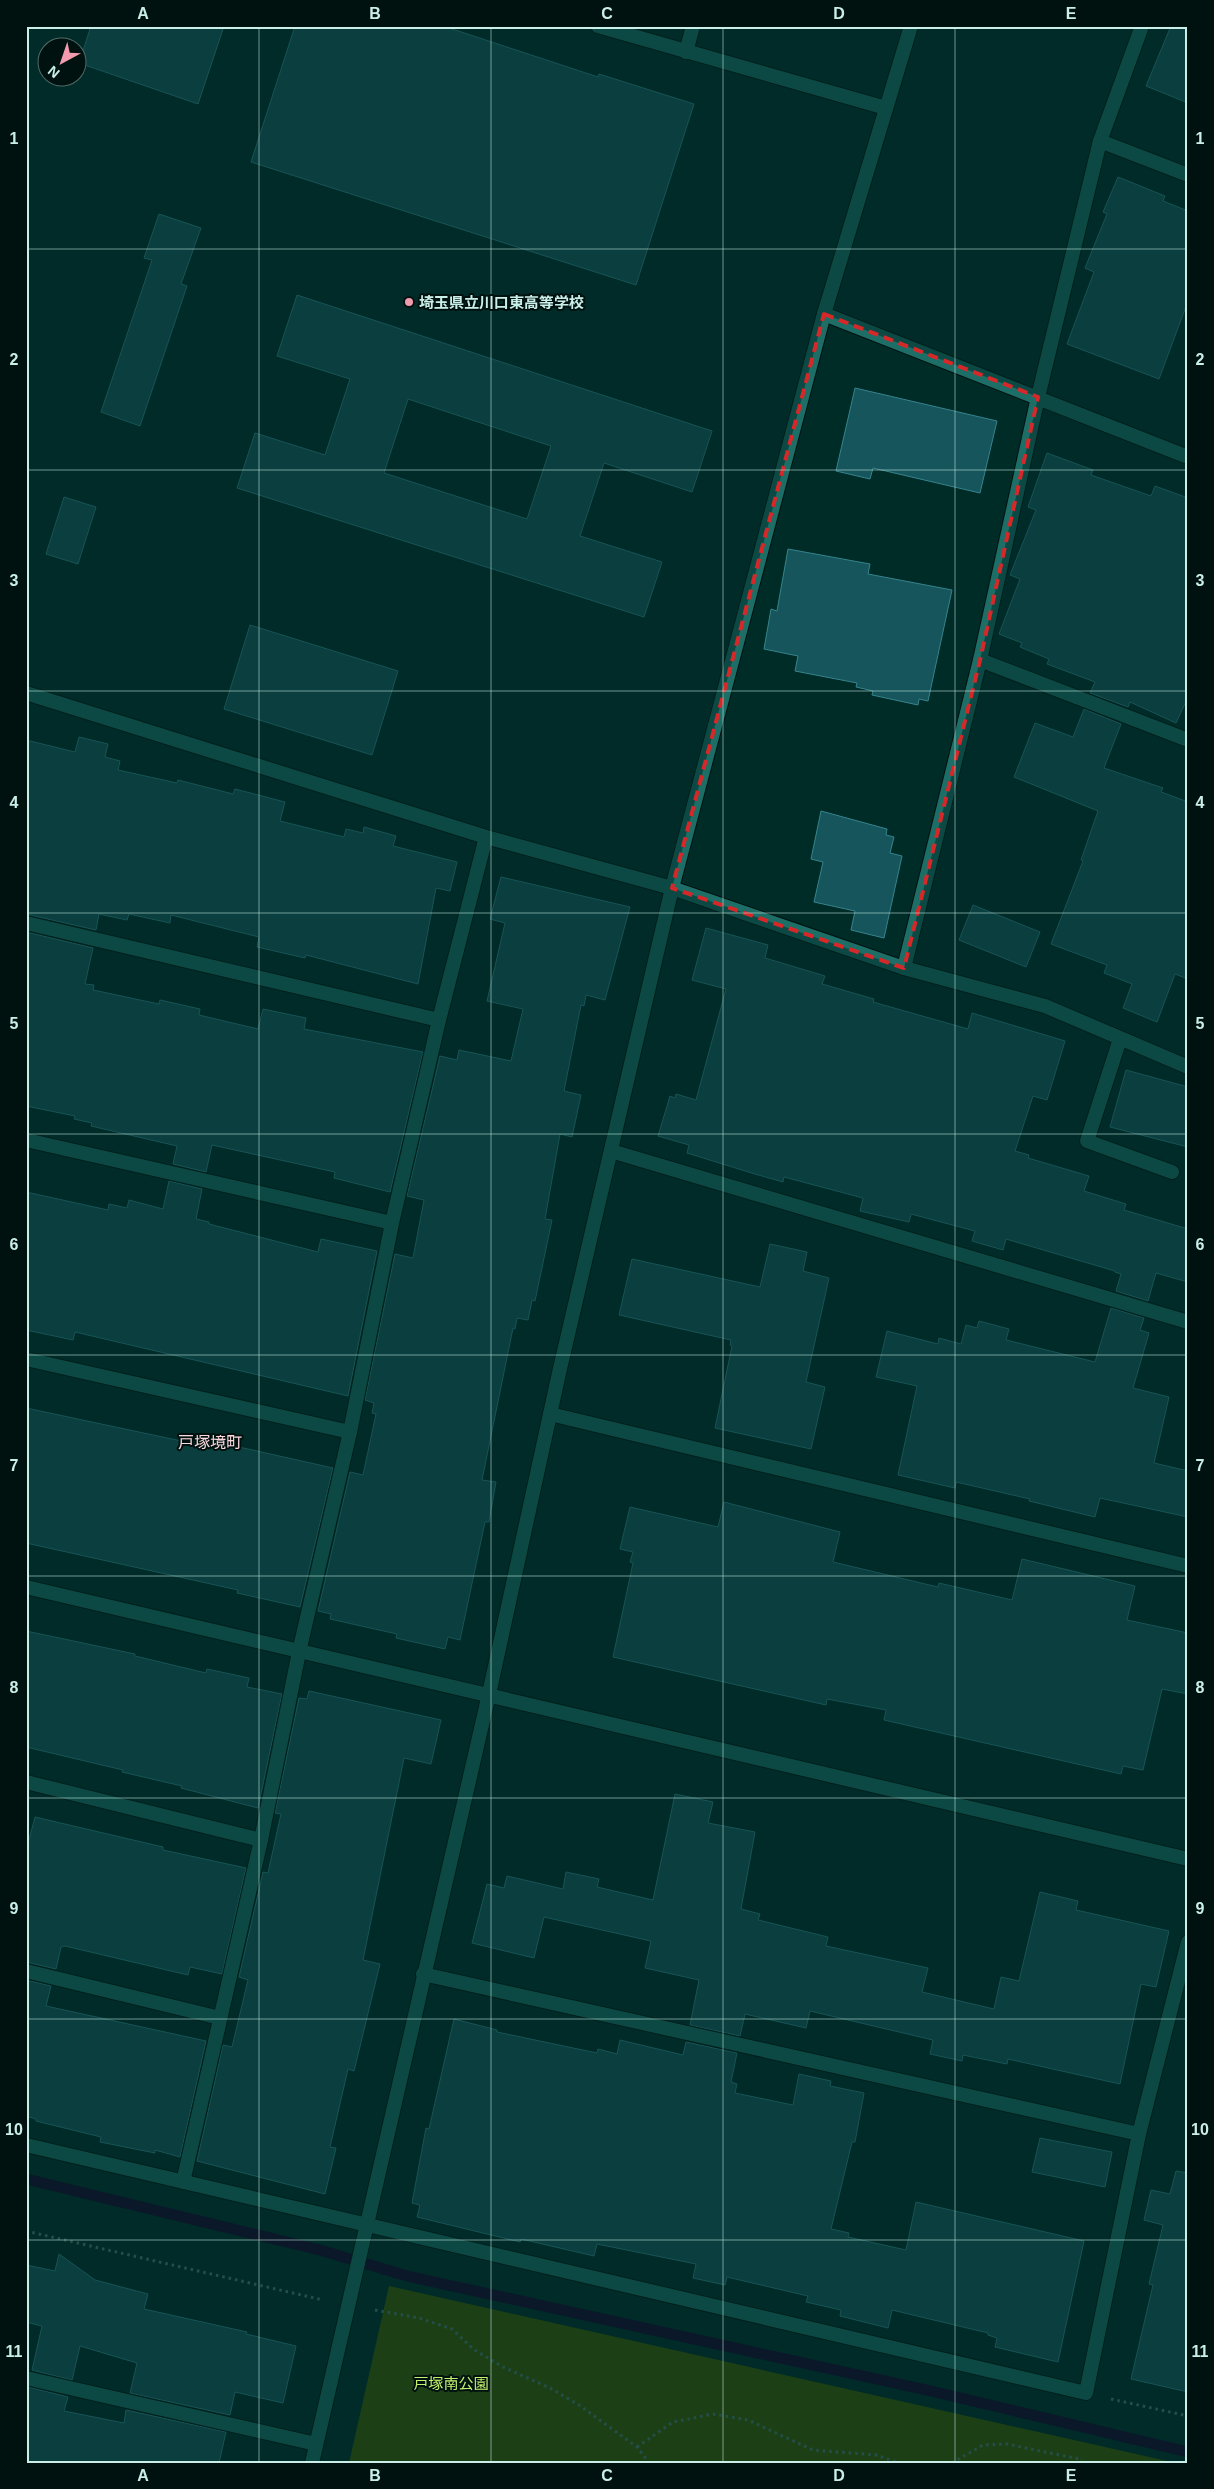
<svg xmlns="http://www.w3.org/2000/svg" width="1214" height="2489" font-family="Helvetica,'Noto Sans JP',sans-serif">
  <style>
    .green { fill: #405800 }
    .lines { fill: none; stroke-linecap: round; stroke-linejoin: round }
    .stream { stroke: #17012a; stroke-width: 11 }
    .building { fill: #17555c; stroke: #35848d; fill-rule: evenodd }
    .minor-casing { stroke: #001210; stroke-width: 16 }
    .tertiary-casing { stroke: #001210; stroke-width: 16 }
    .path { stroke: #507974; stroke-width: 3; stroke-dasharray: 2.5 4; stroke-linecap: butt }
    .minor { stroke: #1d6e66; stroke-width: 14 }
    .tertiary { stroke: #1d6e66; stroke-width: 14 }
    .marked { fill: none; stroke: #d62828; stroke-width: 4; stroke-dasharray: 10 6; stroke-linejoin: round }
    .grid { fill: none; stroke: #caeee8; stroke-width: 1; stroke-opacity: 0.55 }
    .poi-dot { fill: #f29aae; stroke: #001210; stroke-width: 2 }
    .labels { text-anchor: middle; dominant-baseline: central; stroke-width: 4; stroke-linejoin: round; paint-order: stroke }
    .poi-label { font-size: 15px; font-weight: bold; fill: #caeee8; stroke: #001210; text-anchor: start }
    .park-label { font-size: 15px; fill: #c4f26c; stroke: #001210 }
    .neighbourhood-label { font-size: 16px; fill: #fbd8de; stroke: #001210 }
    .neatline { fill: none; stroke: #caeee8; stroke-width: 2 }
    .grid-label { font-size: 16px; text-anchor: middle; font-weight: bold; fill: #caeee8 }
  </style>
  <rect width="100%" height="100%" fill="#002c28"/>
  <path class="green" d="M389 2286 1176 2463H349Z"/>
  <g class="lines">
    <path class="stream" d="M26 2179 320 2250 407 2276 931 2391 1188 2452"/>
  </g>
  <g class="building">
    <path d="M91 26H224L198 104 79 63Z"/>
    <path d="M295 26H443L598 77 599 74 694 104 636 285 251 162Z"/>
    <path d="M1171 26H1188V103L1146 86Z"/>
    <path d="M1118 177 1165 196 1163 201 1188 211V301L1159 379 1067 344 1094 272 1085 268 1107 214 1103 212Z"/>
    <path d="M159 214 201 228 181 284 187 286 140 426 101 412 152 260 144 258Z"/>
    <path d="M297 295 712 431 692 492 604 463 580 536 662 562 644 617 237 488 255 433 325 455 350 379 277 356ZM408 399 551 446 527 519 384 473Z"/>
    <path d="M855 388 997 421 980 493 873 468 870 479 836 471Z"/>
    <path d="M1047 453 1093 470 1091 475 1151 496 1155 486 1188 498V697L1176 723 1130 702 1128 707 1090 693 1095 682 1047 664 1049 659 1020 647 1022 643 999 634 1020 579 1010 575 1036 510 1028 507Z"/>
    <path d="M64 497 96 507 78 564 46 554Z"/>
    <path d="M788 549 870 564 868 574 952 590 928 701 919 699 918 705 872 695 873 691 856 687 857 683 795 671 798 656 764 649 771 609 777 611Z"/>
    <path d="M250 625 398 671 372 755 224 709Z"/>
    <path d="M1084 709 1121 724 1104 768 1163 788 1161 792 1188 802V979L1175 974 1157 1022 1123 1008 1132 984 1104 973 1107 965 1051 944 1083 861 1081 860 1098 811 1014 777 1035 723 1073 737Z"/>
    <path d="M79 737 108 744 105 757 120 761 118 770 177 783 178 780 233 794 235 789 285 802 280 821 344 837 346 829 363 833 364 827 396 836 393 846 457 862 450 891 436 888 418 984 306 955 305 958 257 947 259 937 171 915 170 923 129 914 127 920 99 914 96 930 26 914V740L75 752Z"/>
    <path d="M821 811 887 829 886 835 894 837 890 853 902 856 884 938 851 930 855 911 814 902 823 862 811 859Z"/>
    <path d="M501 877 630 907 605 1000 586 995 584 1006 581 1005 564 1091 581 1095 572 1137 560 1134 545 1219 552 1220 535 1301 532 1300 528 1320 517 1318 515 1329 513 1328 482 1480 496 1482 489 1522H485L460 1640 448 1637 445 1649 396 1638 397 1634 330 1619 331 1614 318 1611 350 1472 363 1475 376 1414 372 1413 374 1403 365 1400 395 1254 413 1258 424 1200 407 1196 440 1056 457 1060 459 1050 511 1061 523 1009 487 1001 505 923 490 919Z"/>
    <path d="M973 905 1040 932 1026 967 959 940Z"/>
    <path d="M706 928 768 945 765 958 825 976 822 984 874 999 873 1002 968 1029 972 1013 1065 1041 1047 1100 1033 1096 1015 1151 1029 1155 1028 1158 1089 1176 1084 1191 1126 1204 1124 1210 1188 1229V1282L1156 1273 1148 1301 1116 1291 1121 1274 1115 1272V1271L1006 1239 1003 1250 972 1241 975 1231 911 1214 909 1222 860 1211 863 1198 784 1177 783 1182 755 1174 687 1153 689 1145 658 1136 670 1096 675 1098 676 1094 696 1100 726 989 692 980Z"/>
    <path d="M26 932 93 948 85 984 94 985 93 990 159 1004 160 1000 200 1009 199 1015 258 1029 263 1009 306 1018 304 1029 423 1052 390 1192 334 1178 335 1172 212 1145 206 1172 173 1164 177 1146 91 1126 92 1123 74 1119 75 1116 26 1106Z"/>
    <path d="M1126 1070 1188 1087V1147L1110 1127Z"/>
    <path d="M169 1181 202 1189 196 1219 209 1222V1224L318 1252 321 1239 377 1251 348 1396 75 1332 73 1340 26 1330V1192L108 1210 109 1204 127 1208 129 1200 163 1209Z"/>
    <path d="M770 1244 807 1252 803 1271 829 1278 806 1382 825 1387 811 1449 715 1428 732 1346 730 1345 731 1340 619 1315 632 1259 760 1287Z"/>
    <path d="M1111 1308 1144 1318 1140 1330 1149 1333 1133 1388 1169 1397 1154 1463 1188 1471V1517L1100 1498 1095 1517 1029 1501 1030 1499 956 1482 955 1488 898 1475 917 1386 876 1377 887 1331 938 1344 939 1338 961 1344 966 1325 977 1328 979 1321 1009 1329 1006 1340 1095 1362Z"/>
    <path d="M26 1408 219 1449 220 1444 239 1449V1447L333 1468 300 1607 237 1593 238 1590 26 1543Z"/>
    <path d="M724 1502 840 1532 833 1562 938 1587 939 1583 1012 1600 1022 1559 1135 1586 1127 1620 1188 1633V1694L1162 1689 1143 1770 1123 1766 1121 1774 884 1720 886 1710 827 1699 826 1705 613 1657 633 1563 630 1562 633 1552 620 1549 630 1507 718 1527Z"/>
    <path d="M26 1631 135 1654V1656L206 1673 207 1669 249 1678 247 1687 282 1694 258 1808 181 1788 182 1786 122 1772 123 1770 26 1747Z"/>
    <path d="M309 1691 441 1720 431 1764 404 1758 363 1960 380 1964 354 2071 348 2069 330 2147 336 2148 325 2194 197 2161 223 2045 232 2047 248 1980 239 1977 263 1872 268 1873 281 1814 275 1813 299 1698 307 1699Z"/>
    <path d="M675 1794 713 1802 708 1823 755 1832 741 1909 760 1914 758 1920 828 1937 826 1946 928 1968 922 1992 994 2009 1001 1977 1019 1981 1040 1892 1078 1901 1076 1910 1169 1931 1156 1987 1141 1984 1120 2084 1008 2059 1007 2064 963 2055 962 2061 930 2054 933 2040 810 2011 806 2028 745 2014 740 2036 690 2025 699 1980 645 1968 651 1941 544 1917 534 1958 472 1943 487 1884 504 1888 507 1876 563 1889 566 1872 599 1879 597 1887 653 1900Z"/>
    <path d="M35 1817 163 1847V1850L246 1868 222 1974 190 1967 188 1975 65 1946 61 1947 56 1969 26 1962V1851Z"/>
    <path d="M26 1980 51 1986 46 2006 206 2041 180 2157 155 2150V2153L100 2142 101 2137 36 2121V2119L26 2116Z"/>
    <path d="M454 2019 497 2030V2032L597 2053 598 2049 617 2054 620 2040 683 2055 686 2042 737 2053 731 2082 737 2084 735 2093 793 2105 799 2074 831 2081 830 2086 864 2093 855 2142H852L831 2229 849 2233 848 2237 906 2250 916 2202 1084 2241 1058 2362 995 2347 997 2338 988 2335V2333L892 2310 888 2328 840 2316 841 2310 806 2302 808 2296 727 2277 725 2285 693 2278 696 2264 597 2244 594 2256 521 2239 520 2242 417 2217 420 2205 412 2203 426 2128 429 2129Z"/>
    <path d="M1040 2138 1112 2152 1105 2187 1032 2172Z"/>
    <path d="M1176 2171 1188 2173V2392L1131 2379 1153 2285 1149 2284 1163 2225 1144 2220 1151 2190 1170 2194Z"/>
    <path d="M59 2254 95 2280 148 2294 144 2309 247 2332 246 2334 296 2346 283 2403 235 2392 230 2415 130 2393 137 2363 80 2346 72 2380 32 2370 42 2326 26 2322V2265L55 2271Z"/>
    <path d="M28 2387 68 2397 64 2411 124 2423 126 2410 226 2432 219 2463H26Z"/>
  </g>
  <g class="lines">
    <g class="minor-casing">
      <g id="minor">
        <path d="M598 26 886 108"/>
        <path d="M686 52 693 26"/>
        <path d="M1100 141 1188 175"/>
        <path d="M980 660 1188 740"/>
        <path d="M26 693 486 837 672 888 904 968 1045 1006 1188 1067"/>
        <path d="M26 923 439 1020"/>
        <path d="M904 968 980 660 1038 397 1100 141 1142 26"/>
        <path d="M1120 1039 1087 1141 1172 1172"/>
        <path d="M26 1140 392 1223"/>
        <path d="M611 1151 1188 1322"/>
        <path d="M26 1359 350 1432"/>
        <path d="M550 1414 1188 1566"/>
        <path d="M26 1587 1188 1859"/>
        <path d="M26 1782 261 1840"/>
        <path d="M26 1971 220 2018"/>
        <path d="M423 1974 1139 2134"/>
        <path d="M26 2145 1086 2393 1139 2134 1188 1942"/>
        <path d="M183 2182 261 1840 299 1652 350 1432 392 1223 439 1020 486 837"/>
        <path d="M26 2378 316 2444"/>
        <path d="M312 2463 489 1694"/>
      </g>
    </g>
    <g class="tertiary-casing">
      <g id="tertiary">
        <path d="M824 314 1188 457"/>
        <path d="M489 1694 559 1373 672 888 824 314 911 26"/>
      </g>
    </g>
    <g class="path">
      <path d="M26 2231 323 2300"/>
      <path d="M375 2310 419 2318 452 2329 473 2349 503 2367 550 2388 579 2405 637 2447 649 2463"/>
      <path d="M1111 2399 1188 2416"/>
      <path d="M637 2447 673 2422 713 2414 748 2420 813 2450 876 2455 899 2463"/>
      <path d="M952 2463 983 2445 1007 2444 1079 2459 1083 2463"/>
    </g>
    <use href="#minor" class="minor"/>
    <use href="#tertiary" class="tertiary"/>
  </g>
  <path d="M0 0H1214V2489H0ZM824 314 1038 397 980 660 904 968 672 888Z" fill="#002c28" fill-opacity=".55" fill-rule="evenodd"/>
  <path class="marked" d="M824 314 1038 397 980 660 904 968 672 888Z"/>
  <path class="grid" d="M259 26V2463M491 26V2463M723 26V2463M955 26V2463M26 249H1188M26 470H1188M26 691H1188M26 913H1188M26 1134H1188M26 1355H1188M26 1576H1188M26 1798H1188M26 2019H1188M26 2240H1188"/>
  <circle class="poi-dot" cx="409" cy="302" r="5"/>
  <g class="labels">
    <g class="poi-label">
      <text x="419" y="302">埼玉県立川口東高等学校</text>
    </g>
    <g class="park-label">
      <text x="451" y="2383">戸塚南公園</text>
    </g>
    <g class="neighbourhood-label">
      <text x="210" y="1442">戸塚境町</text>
    </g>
  </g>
  <rect width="1214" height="2489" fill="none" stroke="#001210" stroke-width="55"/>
  <g transform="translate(62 62) rotate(220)"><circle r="24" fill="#001210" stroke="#516a66"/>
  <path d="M0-4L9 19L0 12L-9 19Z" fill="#f29aae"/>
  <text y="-8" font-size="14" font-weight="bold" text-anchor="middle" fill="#caeee8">N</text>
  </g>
  <rect x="28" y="28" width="1158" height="2434" class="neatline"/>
  <g class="grid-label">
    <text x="143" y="19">A</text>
    <text x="375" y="19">B</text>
    <text x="607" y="19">C</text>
    <text x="839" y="19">D</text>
    <text x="1071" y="19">E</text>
    <text x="14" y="144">1</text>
    <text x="1200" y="144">1</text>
    <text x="14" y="365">2</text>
    <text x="1200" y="365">2</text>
    <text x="14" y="586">3</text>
    <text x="1200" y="586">3</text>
    <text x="14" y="808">4</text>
    <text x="1200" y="808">4</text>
    <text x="14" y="1029">5</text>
    <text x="1200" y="1029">5</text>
    <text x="14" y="1250">6</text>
    <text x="1200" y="1250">6</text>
    <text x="14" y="1471">7</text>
    <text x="1200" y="1471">7</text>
    <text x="14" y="1693">8</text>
    <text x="1200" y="1693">8</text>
    <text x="14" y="1914">9</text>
    <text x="1200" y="1914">9</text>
    <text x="14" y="2135">10</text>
    <text x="1200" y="2135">10</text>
    <text x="14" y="2357">11</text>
    <text x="1200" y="2357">11</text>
    <text x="143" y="2481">A</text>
    <text x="375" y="2481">B</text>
    <text x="607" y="2481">C</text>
    <text x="839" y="2481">D</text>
    <text x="1071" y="2481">E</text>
  </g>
</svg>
